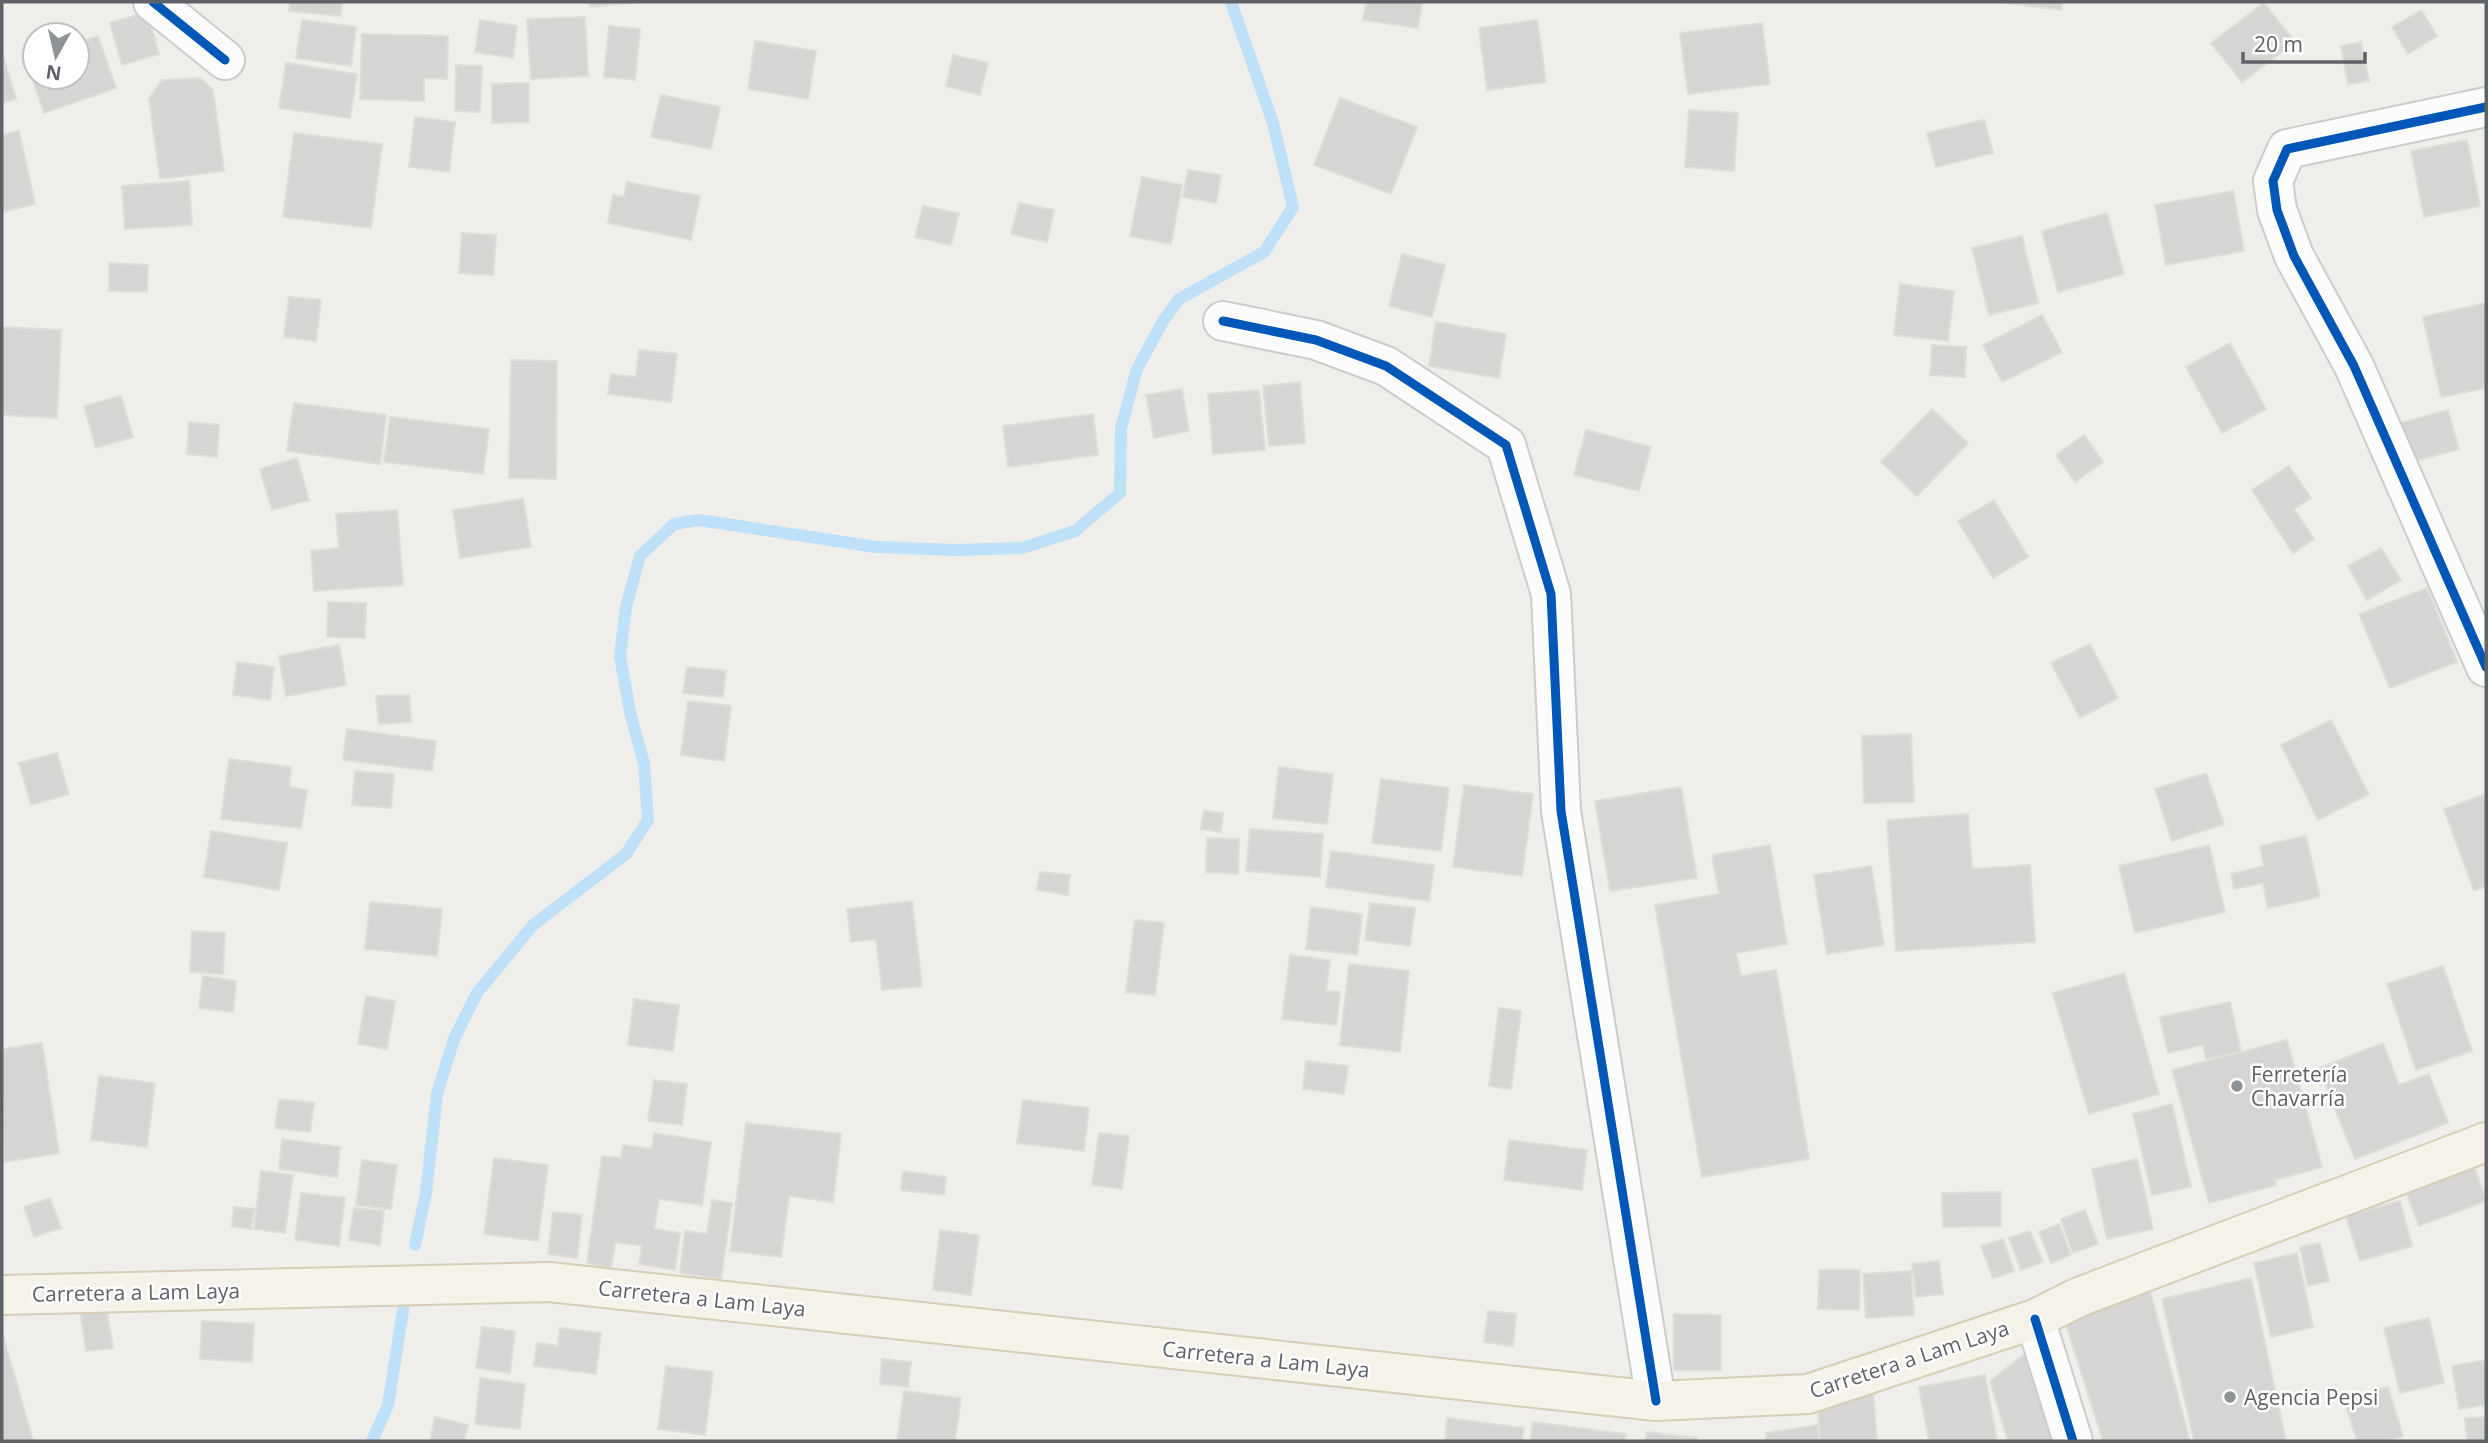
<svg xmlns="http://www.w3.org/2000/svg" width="2488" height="1443" font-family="'Open Sans',sans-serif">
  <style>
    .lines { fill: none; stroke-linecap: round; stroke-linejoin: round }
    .stream { stroke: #bfe0f9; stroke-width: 12 }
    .building { fill: #d6d5d3; stroke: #deddd9; stroke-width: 2 }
    .minor-casing { stroke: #cbcccc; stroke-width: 42 }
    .major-casing { stroke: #d7ceb8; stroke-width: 42 }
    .minor { stroke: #fdfcfc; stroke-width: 38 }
    .major { stroke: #f4f2e9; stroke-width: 38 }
    .cycleway-casing { stroke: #fff; stroke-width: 13 }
    .cycleway { stroke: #0057b8; stroke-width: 9 }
    .poi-dot { fill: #919496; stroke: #fff; stroke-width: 2.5 }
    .labels { text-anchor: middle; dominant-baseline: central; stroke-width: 5; stroke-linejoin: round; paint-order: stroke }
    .poi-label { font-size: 21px; fill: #5f6368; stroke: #fff; text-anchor: start }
    .street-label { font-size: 21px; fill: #5f6368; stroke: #fff }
  </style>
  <rect width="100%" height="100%" fill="#efeeea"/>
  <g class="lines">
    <g class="stream">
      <path d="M415 1245 426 1193 437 1094 454 1039 477 993 533 925 626 854 648 820 644 764 630 712 620 656 626 607 640 556 674 524 699 520 876 547 956 550 1022 548 1075 531 1120 493 1121 428 1137 369 1163 321 1179 299 1264 252 1293 207 1273 123 1231 2"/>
      <path d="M372 1441 388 1405 405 1298"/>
    </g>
  </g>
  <g class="building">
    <path d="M290 2H342L341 16 289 11Z"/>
    <path d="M589 2H638L590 7Z"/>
    <path d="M1366 2H1422L1418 28 1363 20Z"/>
    <path d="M2001 2H2062L2061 10Z"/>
    <path d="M2264 3 2295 42 2242 82 2211 43Z"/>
    <path d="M2421 10 2437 36 2408 54 2392 27Z"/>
    <path d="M147 12 159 54 122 65 110 23Z"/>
    <path d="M585 17 588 76 531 79 527 19Z"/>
    <path d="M302 20 356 27 351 66 296 58Z"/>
    <path d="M480 20 517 26 513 58 475 52Z"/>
    <path d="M1537 20 1546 82 1487 90 1479 28Z"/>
    <path d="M1762 23 1770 84 1688 94 1680 33Z"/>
    <path d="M609 26 640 29 635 80 604 77Z"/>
    <path d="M362 34 448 36 447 79 424 78V101L360 99Z"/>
    <path d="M98 36 116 88 44 113 26 60 35 57V77H77V43Z"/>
    <path d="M755 41 816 51 808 99 748 89Z"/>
    <path d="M2361 42 2369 81 2348 84 2341 46Z"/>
    <path d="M2 52 16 99 2 103Z"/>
    <path d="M953 55 988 63 980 95 946 86Z"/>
    <path d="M286 63 357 74 350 118 279 108Z"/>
    <path d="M456 65 482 66 480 112 455 111Z"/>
    <path d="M200 78 213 90 224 171 160 179 149 99 162 80Z"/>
    <path d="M529 83V122L492 123V84Z"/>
    <path d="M661 95 720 107 711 149 651 137Z"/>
    <path d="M1340 98 1417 127 1391 194 1314 165Z"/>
    <path d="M1689 110 1738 113 1734 171 1685 167Z"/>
    <path d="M415 117 455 122 449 172 409 167Z"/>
    <path d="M1984 120 1993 153 1936 167 1927 133Z"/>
    <path d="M19 131 35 204 2 212V135Z"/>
    <path d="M294 133 382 144 371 228 283 217Z"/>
    <path d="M2467 140 2480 206 2424 217 2411 151Z"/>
    <path d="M1188 170 1221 175 1216 203 1183 197Z"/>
    <path d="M1142 177 1182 185 1171 244 1130 236Z"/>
    <path d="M189 181 192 225 125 229 122 186Z"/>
    <path d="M627 182 700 196 691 240 608 223 613 195 624 197Z"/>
    <path d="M2233 191 2244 251 2166 265 2155 205Z"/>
    <path d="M1019 203 1054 210 1047 242 1011 234Z"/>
    <path d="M923 206 959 213 951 245 915 237Z"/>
    <path d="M2107 213 2124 274 2058 292 2042 231Z"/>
    <path d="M462 233 496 235 493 275 459 273Z"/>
    <path d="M2022 236 2038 303 1989 315 1972 248Z"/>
    <path d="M1402 254 1445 265 1432 317 1389 306Z"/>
    <path d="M109 263 148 265 147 292 109 291Z"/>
    <path d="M1900 284 1954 291 1948 341 1894 335Z"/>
    <path d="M289 297 321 300 316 341 284 337Z"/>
    <path d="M2486 303V388L2441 397 2423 317Z"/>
    <path d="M2042 315 2062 352 2002 382 1983 345Z"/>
    <path d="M1436 322 1506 334 1499 378 1429 366Z"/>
    <path d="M2 327 61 330 57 418 2 415Z"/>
    <path d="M2230 343 2266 409 2222 433 2186 367Z"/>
    <path d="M1932 345 1966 347 1965 377 1930 375Z"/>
    <path d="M639 350 677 354 671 402 608 394 611 374 636 377Z"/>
    <path d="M511 360 557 361 556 479 509 478Z"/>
    <path d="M1300 382 1305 443 1269 446 1263 386Z"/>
    <path d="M1182 389 1189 431 1154 438 1146 395Z"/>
    <path d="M1259 390 1265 450 1213 454 1208 394Z"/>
    <path d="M121 396 133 437 96 448 84 406Z"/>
    <path d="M294 403 386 415 380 464 287 451Z"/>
    <path d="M1932 409 1968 443 1917 496 1881 462Z"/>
    <path d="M2448 410 2459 449 2408 463 2397 424Z"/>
    <path d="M1093 414 1098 455 1008 467 1003 426Z"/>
    <path d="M390 417 489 429 483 474 384 462Z"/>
    <path d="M189 422 219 425 217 457 187 454Z"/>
    <path d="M1586 430 1651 447 1639 491 1574 475Z"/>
    <path d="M2084 435 2103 462 2075 482 2056 455Z"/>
    <path d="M297 458 309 500 272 510 260 469Z"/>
    <path d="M2289 466 2311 498 2294 509 2314 539 2293 553 2252 490Z"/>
    <path d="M523 499 531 547 460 558 453 510Z"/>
    <path d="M1994 500 2028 557 1993 578 1958 521Z"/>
    <path d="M397 510 403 585 314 591 311 551 339 548 336 514Z"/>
    <path d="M2381 548 2401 580 2367 600 2348 566Z"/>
    <path d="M2427 588 2457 662 2390 688 2359 614Z"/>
    <path d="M328 602 366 603 365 638 327 637Z"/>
    <path d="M2090 644 2118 698 2080 718 2051 663Z"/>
    <path d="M339 645 346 685 286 696 279 656Z"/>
    <path d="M237 662 274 667 270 700 233 695Z"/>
    <path d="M687 667 726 671 723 697 683 693Z"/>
    <path d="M409 695 411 722 379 724 376 696Z"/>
    <path d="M688 701 731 706 724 761 681 755Z"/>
    <path d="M2331 720 2369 794 2318 820 2281 745Z"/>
    <path d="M347 729 436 741 432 771 343 760Z"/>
    <path d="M1911 734 1914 802 1864 803 1862 736Z"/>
    <path d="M57 753 69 794 31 805 19 763Z"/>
    <path d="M229 759 291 767 289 787 307 790 301 828 221 819Z"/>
    <path d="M1279 767 1333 774 1327 824 1273 818Z"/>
    <path d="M355 771 394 774 391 808 352 805Z"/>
    <path d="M2206 773 2224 824 2172 841 2155 789Z"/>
    <path d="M1381 779 1449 788 1441 851 1372 843Z"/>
    <path d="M1464 785 1533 794 1522 876 1453 867Z"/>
    <path d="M1681 787 1697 878 1610 891 1595 801Z"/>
    <path d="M2486 794V886L2474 891 2444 809Z"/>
    <path d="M1204 811 1223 813 1221 832 1201 829Z"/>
    <path d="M1968 814 1972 869 2030 865 2035 942 1896 951 1887 820Z"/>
    <path d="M1250 829 1323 834 1320 877 1246 871Z"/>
    <path d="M211 831 287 843 279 890 204 877Z"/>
    <path d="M2306 836 2320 897 2268 908 2263 883 2234 889 2231 874 2264 866 2260 846Z"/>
    <path d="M1207 838 1239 839 1238 874 1206 872Z"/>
    <path d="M1770 845 1787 944 1736 953 1741 976 1776 970 1809 1159 1702 1177 1655 905 1719 894 1712 855Z"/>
    <path d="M2209 845 2225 912 2135 933 2119 866Z"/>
    <path d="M1331 851 1434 865 1429 901 1326 887Z"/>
    <path d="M1871 866 1884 945 1827 954 1814 875Z"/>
    <path d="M1040 872 1070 875 1068 895 1037 890Z"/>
    <path d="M912 901 922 986 882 990 876 939 851 942 847 909Z"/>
    <path d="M370 902 442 909 437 956 365 949Z"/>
    <path d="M1370 903 1415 908 1410 946 1365 940Z"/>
    <path d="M1311 907 1362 914 1357 955 1306 949Z"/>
    <path d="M1135 920 1164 923 1155 995 1126 992Z"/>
    <path d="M192 931 225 933 223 974 190 972Z"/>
    <path d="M1290 955 1330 960 1326 991 1340 992 1336 1025 1282 1019Z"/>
    <path d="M1349 964 1409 971 1400 1052 1340 1045Z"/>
    <path d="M2443 966 2472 1051 2416 1070 2387 984Z"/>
    <path d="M2124 973 2159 1094 2089 1114 2053 993Z"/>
    <path d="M203 976 236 981 233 1012 199 1008Z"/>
    <path d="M366 996 395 1001 387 1049 358 1044Z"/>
    <path d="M634 999 679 1005 673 1051 628 1045Z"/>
    <path d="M2230 1002 2241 1052 2206 1059 2203 1045 2168 1053 2160 1017Z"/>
    <path d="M1499 1008 1521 1011 1511 1089 1489 1086Z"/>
    <path d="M2287 1040 2322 1167 2275 1180 2276 1185 2209 1203 2172 1070Z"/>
    <path d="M42 1043 59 1153 4 1162 2 1049Z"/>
    <path d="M2383 1043 2399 1085 2429 1074 2448 1123 2355 1159 2319 1068Z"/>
    <path d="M1306 1061 1348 1066 1344 1094 1303 1089Z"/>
    <path d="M99 1076 155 1083 147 1147 91 1140Z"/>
    <path d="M654 1080 687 1084 682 1125 648 1121Z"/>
    <path d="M279 1099 314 1103 310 1132 275 1128Z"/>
    <path d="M1023 1100 1089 1108 1084 1151 1017 1143Z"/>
    <path d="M2172 1104 2191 1187 2152 1195 2133 1114Z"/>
    <path d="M746 1123 841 1134 833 1202 789 1196 781 1257 730 1251Z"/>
    <path d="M654 1133 711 1142 702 1205 659 1199 654 1229 680 1233 675 1270 639 1264 642 1246 615 1242 611 1268 587 1263 602 1156 621 1158 623 1145 652 1149Z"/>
    <path d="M1099 1133 1129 1136 1122 1189 1092 1185Z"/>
    <path d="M282 1139 340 1147 337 1177 279 1169Z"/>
    <path d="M1509 1140 1587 1150 1582 1190 1504 1180Z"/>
    <path d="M494 1158 548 1165 538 1241 484 1234Z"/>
    <path d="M2137 1159 2153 1229 2107 1239 2092 1169Z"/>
    <path d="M362 1160 397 1165 391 1209 356 1205Z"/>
    <path d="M2472 1160 2486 1201 2419 1226 2404 1186Z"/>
    <path d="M261 1171 293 1175 285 1233 254 1229Z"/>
    <path d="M903 1171 946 1177 944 1195 901 1190Z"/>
    <path d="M2001 1192V1226L1943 1227 1942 1193Z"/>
    <path d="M301 1193 345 1198 339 1246 295 1240Z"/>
    <path d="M50 1198 61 1228 34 1237 24 1207Z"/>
    <path d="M712 1200 732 1203 721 1279 680 1273 685 1231 707 1234Z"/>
    <path d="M2400 1201 2412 1246 2360 1261 2346 1216Z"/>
    <path d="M234 1207 254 1209 251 1229 232 1226Z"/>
    <path d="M354 1208 384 1211 380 1245 349 1240Z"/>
    <path d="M2085 1210 2098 1244 2073 1253 2061 1219Z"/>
    <path d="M553 1212 582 1215 577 1258 548 1254Z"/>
    <path d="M2059 1224 2071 1255 2051 1263 2039 1232Z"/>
    <path d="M940 1230 979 1235 971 1295 933 1290Z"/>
    <path d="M2030 1231 2043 1262 2021 1270 2009 1238Z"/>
    <path d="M2003 1239 2014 1271 1993 1278 1981 1246Z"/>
    <path d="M2320 1243 2329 1281 2308 1286 2300 1247Z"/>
    <path d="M2297 1253 2313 1327 2271 1337 2254 1263Z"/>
    <path d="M1939 1261 1943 1294 1916 1297 1912 1264Z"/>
    <path d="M1819 1270H1860L1859 1310 1818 1309Z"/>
    <path d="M1911 1271 1914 1315 1866 1318 1863 1274Z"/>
    <path d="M2251 1278 2286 1441H2194L2162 1299Z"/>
    <path d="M2149 1287 2190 1441H2103L2062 1312Z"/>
    <path d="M106 1305 113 1348 86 1351 80 1309Z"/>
    <path d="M1488 1311 1516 1314 1513 1346 1484 1342Z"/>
    <path d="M1674 1314 1721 1315V1370H1674Z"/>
    <path d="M2429 1318 2444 1383 2400 1393 2384 1328Z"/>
    <path d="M202 1321 254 1324 252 1362 200 1359Z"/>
    <path d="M482 1327 515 1331 510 1373 476 1368Z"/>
    <path d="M560 1328 601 1333 596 1374 534 1366 537 1343 558 1346Z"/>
    <path d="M2 1335H3L33 1441H2Z"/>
    <path d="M2039 1343 2067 1437 2052 1441H2008L1990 1381Z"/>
    <path d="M882 1359 911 1362 908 1387 880 1384Z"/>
    <path d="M2486 1360V1405L2459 1409 2452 1366Z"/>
    <path d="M666 1366 713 1372 705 1435 658 1429Z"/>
    <path d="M1985 1375 1997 1441H1929L1919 1387Z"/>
    <path d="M480 1378 525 1384 520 1429 475 1424Z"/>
    <path d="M2388 1387 2403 1436 2388 1441H2357L2344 1401Z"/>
    <path d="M904 1391 961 1398 955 1441H897Z"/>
    <path d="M1873 1391 1877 1441H1820L1817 1395Z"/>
    <path d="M435 1417 468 1425 464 1441H430Z"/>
    <path d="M2486 1417V1441H2467L2465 1418Z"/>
    <path d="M1447 1418 1524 1428 1522 1441H1445Z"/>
    <path d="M1533 1422 1626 1434 1625 1441H1530Z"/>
    <path d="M1818 1425 1819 1441H1766V1433Z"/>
    <path d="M1647 1432 1697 1438 1696 1441H1645Z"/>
  </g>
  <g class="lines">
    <g class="minor-casing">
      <g id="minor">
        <path d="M153 2 225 60"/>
        <path d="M2486 107 2287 149 2273 181 2277 210 2294 256 2354 366 2486 667"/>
        <path d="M1223 321 1316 340 1386 366 1506 445 1551 594 1561 811 1656 1401"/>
        <path d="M2035 1319 2073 1441"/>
      </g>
    </g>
    <g class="major-casing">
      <path id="major" d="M2 1295 549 1282 1656 1401 1808 1394 2035 1319 2079 1297 2486 1142"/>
    </g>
    <use href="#minor" class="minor"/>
    <use href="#major" class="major"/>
    <g class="cycleway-casing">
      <g id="cycleway">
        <path d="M153 2 225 60"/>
        <path d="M2486 107 2287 149 2273 181 2277 210 2294 256 2354 366 2486 667"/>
        <path d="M1223 321 1316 340 1386 366 1506 445 1551 594 1561 811 1656 1401"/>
        <path d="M2035 1319 2073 1441"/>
      </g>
    </g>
    <use href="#cycleway" class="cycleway"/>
  </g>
  <g class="poi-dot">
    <circle cx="2237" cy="1086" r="7"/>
    <circle cx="2230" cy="1397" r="7"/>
  </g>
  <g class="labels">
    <g class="poi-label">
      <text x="2251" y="1074">Ferretería<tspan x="2251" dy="24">Chavarría</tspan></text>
      <text x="2244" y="1397">Agencia Pepsi</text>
    </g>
    <g class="street-label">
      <text transform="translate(136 1292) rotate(-1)">Carretera a Lam Laya</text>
      <text transform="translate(702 1298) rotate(6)">Carretera a Lam Laya</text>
      <text transform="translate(1266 1359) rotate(6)">Carretera a Lam Laya</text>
      <text transform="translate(1909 1359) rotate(-18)">Carretera a Lam Laya</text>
    </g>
  </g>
  <rect width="2488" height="1443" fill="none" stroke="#5f6368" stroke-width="7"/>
  <g transform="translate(56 56) rotate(188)"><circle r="33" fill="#ffffff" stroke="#bfc1c3" stroke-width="2"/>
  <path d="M0-5L12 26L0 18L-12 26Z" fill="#919496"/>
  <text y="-10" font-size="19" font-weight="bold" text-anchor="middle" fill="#5f6368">N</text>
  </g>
  <path d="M2243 52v10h122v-10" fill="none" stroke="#5f6368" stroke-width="3.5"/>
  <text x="2254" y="52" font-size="21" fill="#5f6368" stroke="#ffffff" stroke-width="5" paint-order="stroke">20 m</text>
</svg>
